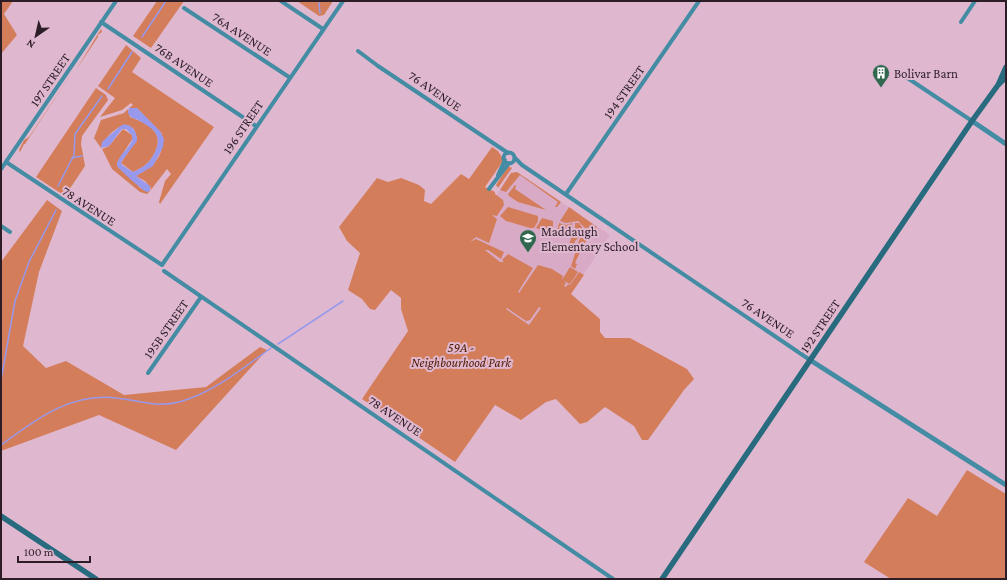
<svg xmlns="http://www.w3.org/2000/svg" width="1007" height="580" font-family="'Crimson Pro',serif">
  <style>
    .built { fill: #d8aac5 }
    .green { fill: #d47d5a; fill-rule: evenodd }
    .water { fill: #9899ec }
    .lines { fill: none; stroke-linecap: round; stroke-linejoin: round }
    .stream { stroke: #9899ec; stroke-width: 1.5 }
    .minor { stroke: #438ca4; stroke-width: 4 }
    .tertiary { stroke: #438ca4; stroke-width: 5 }
    .secondary { stroke: #286a7e; stroke-width: 5.5 }
    .labels { text-anchor: middle; dominant-baseline: central; stroke-width: 4; stroke-linejoin: round; paint-order: stroke }
    .street-label { font-size: 13px; fill: #2c1d26; stroke: #dfb8cf }
    .poi-label { font-size: 13px; fill: #2c1d26; stroke: #dfb8cf; text-anchor: start }
    .park-label { font-size: 13px; font-style: italic; fill: #511a01; stroke: #dfb8cf }
  </style>
  <rect width="100%" height="100%" fill="#dfb8cf"/>
  <path class="built" d="M517 172 610 235 543 335 447 269 511 173Z"/>
  <g class="green">
    <path d="M1 1H13L4 14 17 35 1 54Z"/>
    <path d="M157 1H184L151 48 133 36Z"/>
    <path d="M297 1H333L324 15 319 16Z"/>
    <path d="M101 29 102 32 98 35V37L76 70Z"/>
    <path d="M126 45 141 58 132 72 214 127 160 204 159 202 165 181 171 174 167 169 150 191 151 188 145 181 136 176C154 166 165 156 162 134L137 108H129L133 105 131 103 122 110 100 117 115 98 98 86Z"/>
    <path d="M72 73 25 144H24L20 152 19 150 24 140 29 137Z"/>
    <path d="M96 88 106 95 108 100 82 136 81 144 85 166 65 196 36 177Z"/>
    <path d="M128 109 130 117C147 123 165 132 155 152 150 163 144 167 133 172L121 163 137 138 134 129 128 125C118 124 103 139 101 148L94 138 101 120 124 113Z"/>
    <path d="M123 129 132 135 133 138 118 161 117 166 134 180 140 188 150 191 147 194 140 192 112 169 102 149 109 146Z"/>
    <path d="M492 147 498 151 503 159 501 164 485 187 495 192V194L503 200 504 205 497 216 492 215 497 219 489 243 476 237 470 242 476 239 504 252 501 259 488 250H485L500 262H504L502 260 508 254 533 268 518 292 519 293 538 265 552 269 563 276 562 280 570 267 578 272 570 284 564 281 566 283 564 286 566 287 568 284 570 285 579 272 584 275 571 294 600 319V332L605 338H630L687 369 694 379 684 390 648 440H642L634 426 605 407 587 422 580 424 556 399 546 402 521 420 495 405 455 462 362 399 408 331 401 309V298L391 290 375 310 370 309 362 299 348 290 360 253 347 241 339 227 377 178 388 182 401 178 419 185 425 190 424 201 431 204 461 174 469 179ZM539 307 541 308 529 325 506 309 507 308 526 321 530 320Z"/>
    <path d="M508 166 512 168 498 188 496 185Z"/>
    <path d="M517 172 561 202 557 207H555L558 202 520 175 506 192 500 190 511 173Z"/>
    <path d="M515 185 516 186 515 189 546 210 518 202 509 196 508 194Z"/>
    <path d="M47 200 62 211 39 272 23 346 46 368 66 361 124 395 206 387 260 347 267 350 176 450 99 415 1 451V262Z"/>
    <path d="M508 207 538 216V221L534 228H530L506 221 500 216Z"/>
    <path d="M569 207 597 227 585 228 578 221 566 223 560 221Z"/>
    <path d="M542 218 553 221V230L549 229 548 232 536 228Z"/>
    <path d="M559 223 566 225 572 223C572 230 574 233 580 236L575 241V249L568 247 572 236 557 231Z"/>
    <path d="M575 223H579L582 227 581 234 575 231Z"/>
    <path d="M594 227 597 228 587 241H586L581 251 577 249C577 240 584 236 584 229Z"/>
    <path d="M576 251 580 252 575 263 577 264 575 269 571 266Z"/>
    <path d="M967 470 1006 494V579H891L864 562 908 498 937 516Z"/>
  </g>
  <path class="water" d="M129 108H137L160 131 164 139 163 147 153 166 136 176 150 186V191L147 192C144 192 120 170 117 166 117 154 135 146 132 135L126 129H122L109 146 101 148C101 148 102 143 102 142 103 141 120 126 122 125 131 122 138 133 137 141L121 162 122 165 133 172C144 167 150 163 155 152 163 136 154 129 140 121 135 118 131 119 128 113Z"/>
  <g class="lines">
    <g class="stream">
      <path d="M318 1H322"/>
      <path d="M319 2 320 13"/>
      <path d="M142 37 166 1"/>
      <path d="M108 89 132 52"/>
      <path d="M72 158 82 156"/>
      <path d="M58 186 74 155 75 134 102 96"/>
      <path d="M278 344 343 301"/>
      <path d="M1 380 15 301 29 262 56 210"/>
      <path d="M1 445C35 420 71 392 116 398 138 400 157 408 179 402 213 393 243 368 271 348"/>
    </g>
    <g class="minor">
      <path d="M281 1 323 29"/>
      <path d="M184 8 289 77"/>
      <path d="M101 22 256 126"/>
      <path d="M961 22 975 1"/>
      <path d="M358 51 378 66 508 153"/>
      <path d="M906 77 972 121"/>
      <circle cx="509" cy="158" r="5.5"/>
      <path d="M515 158 522 165 810 360"/>
      <path d="M6 162 162 265 343 1"/>
      <path d="M1 169 116 1"/>
      <path d="M498 175 505 160"/>
      <path d="M489 189 509 163"/>
      <path d="M566 194 699 1"/>
      <path d="M1 226 10 232"/>
      <path d="M164 271 613 579"/>
      <path d="M148 373 201 297"/>
    </g>
    <g class="tertiary">
      <path d="M972 121 1006 144"/>
      <path d="M810 360 1006 485"/>
    </g>
    <g class="secondary">
      <path d="M999 83 1006 67"/>
      <path d="M1 516 96 579"/>
      <path d="M662 579 972 121 998 85 1006 77"/>
    </g>
  </g>
  <defs>
    <g id="building-pin" transform="scale(0.9)"><path d="M0 17L-7.5 6A9.5 9.5 0 1 1 7.5 6Z" fill="#30674e" stroke="#dfb8cf"/><path d="M-4-6H4V6H1V3H-1V6H-4ZM-2.5-4.3h1.7v1.8h-1.7ZM.8-4.3h1.7v1.8H.8ZM-2.5-1h1.7V.8h-1.7ZM.8-1h1.7V.8H.8Z" fill="#fff"/></g>
    <g id="school-pin" transform="scale(0.9)"><path d="M0 17L-7.5 6A9.5 9.5 0 1 1 7.5 6Z" fill="#30674e" stroke="#dfb8cf"/><path d="M0-5L7-2L0 1L-7-2ZM-4 1L0 2.5L4 1V4Q0 6-4 4Z" fill="#fff"/></g>
  </defs>
  <g fill-rule="evenodd">
    <use href="#building-pin" x="881" y="73"/>
    <use href="#school-pin" x="528" y="238"/>
  </g>
  <g class="labels">
    <g class="street-label">
      <text transform="translate(242 34) rotate(33)">76A AVENUE</text>
      <text transform="translate(184 65) rotate(34)">76B AVENUE</text>
      <text transform="translate(50 80) rotate(-56)">197 STREET</text>
      <text transform="translate(435 91) rotate(34)">76 AVENUE</text>
      <text transform="translate(624 92) rotate(-55)">194 STREET</text>
      <text transform="translate(243 127) rotate(-56)">196 STREET</text>
      <text transform="translate(89 206) rotate(33)">78 AVENUE</text>
      <text transform="translate(768 318) rotate(34)">76 AVENUE</text>
      <text transform="translate(820 326) rotate(-56)">192 STREET</text>
      <text transform="translate(166 329) rotate(-55)">195B STREET</text>
      <text transform="translate(395 416) rotate(34)">78 AVENUE</text>
    </g>
    <g class="poi-label">
      <text x="894" y="73">Bolivar Barn</text>
      <text x="541" y="231">Maddaugh<tspan x="541" dy="15">Elementary School</tspan></text>
    </g>
    <g class="park-label">
      <text x="461" y="347">59A -<tspan x="461" dy="15">Neighbourhood Park</tspan></text>
    </g>
  </g>
  <rect width="1007" height="580" fill="none" stroke="#2c1d26" stroke-width="4"/>
  <g transform="translate(36 36) rotate(214)" stroke="#dfb8cf" stroke-width="3" paint-order="stroke">
  <path d="M0-3L7 15L0 10L-7 15Z" fill="#2c1d26"/>
  <text y="-6" font-size="11" font-weight="bold" text-anchor="middle" fill="#2c1d26">N</text>
  </g>
  <path d="M18 556v6h72v-6" fill="none" stroke="#2c1d26" stroke-width="2"/>
  <text x="24" y="556" font-size="12" fill="#2c1d26" stroke="#dfb8cf" stroke-width="3" paint-order="stroke">100 m</text>
</svg>
